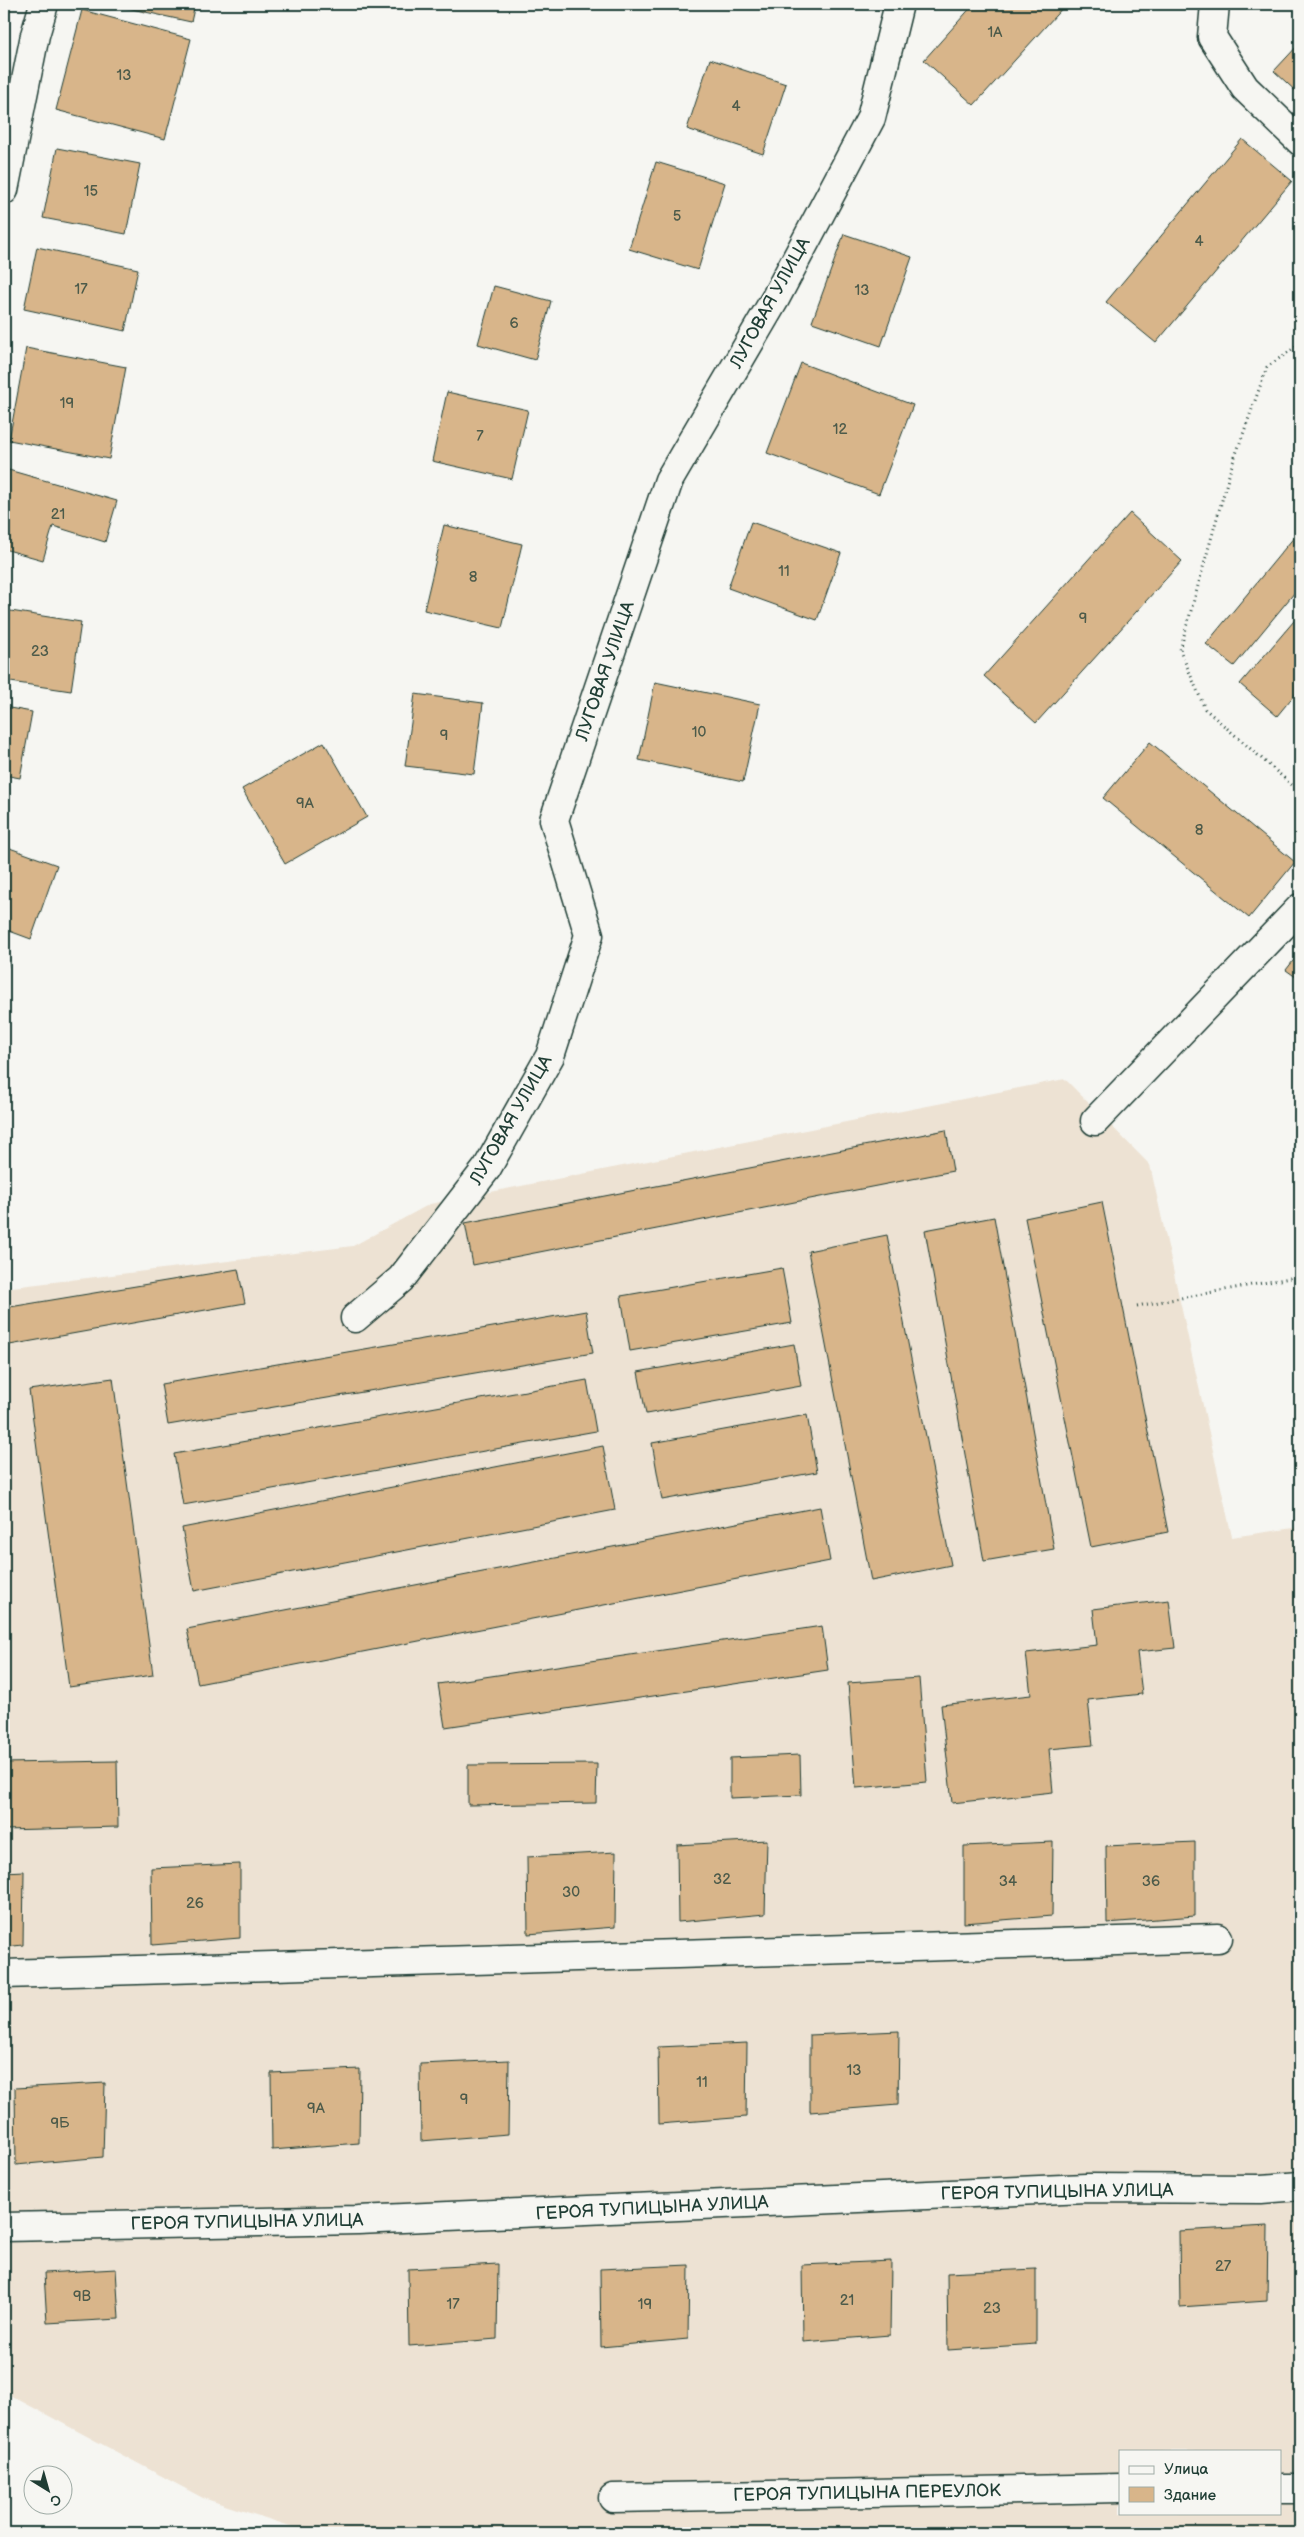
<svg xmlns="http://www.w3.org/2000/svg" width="1304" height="2537" font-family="'Balsamiq Sans',sans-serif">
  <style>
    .built { fill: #ede2d3; fill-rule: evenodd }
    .building { fill: #d8b58a; stroke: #1f3d34 }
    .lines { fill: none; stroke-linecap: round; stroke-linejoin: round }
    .minor-casing { stroke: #1f3d34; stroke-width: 31 }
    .path { stroke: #1f3d34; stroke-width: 3; stroke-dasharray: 1 4; stroke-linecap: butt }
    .minor { stroke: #f6f6f2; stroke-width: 28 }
    .labels { text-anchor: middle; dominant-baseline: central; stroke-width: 4; stroke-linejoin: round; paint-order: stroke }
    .number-label { font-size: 15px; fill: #4d5b4a }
    .street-label { font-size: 18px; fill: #1f3d34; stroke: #f6f6f2 }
  </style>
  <rect width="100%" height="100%" fill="#f6f6f2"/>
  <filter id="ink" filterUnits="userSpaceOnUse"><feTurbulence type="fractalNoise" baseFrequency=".02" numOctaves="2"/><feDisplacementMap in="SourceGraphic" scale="10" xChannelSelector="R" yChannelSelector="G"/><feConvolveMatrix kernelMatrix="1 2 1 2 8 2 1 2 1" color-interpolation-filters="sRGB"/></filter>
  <g filter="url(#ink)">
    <path class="built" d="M1065 1079 1150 1165 1232 1537 1300 1527V2533H312L203 2498 4 2392V1288L353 1246 430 1204ZM1120 2451H1280V2513H1120Z"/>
    <g class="building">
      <path d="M109 4H195L191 22Z"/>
      <path d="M974 4H1066L974 105 924 60Z"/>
      <path d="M82 10 191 39 165 139 56 110Z"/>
      <path d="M1300 43V95L1274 71Z"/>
      <path d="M710 59 786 84 763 154 687 129Z"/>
      <path d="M1242 139 1292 181 1156 343 1106 302Z"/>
      <path d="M57 148 140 164 126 234 43 218Z"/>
      <path d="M656 162 725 183 698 270 629 249Z"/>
      <path d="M844 234 912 257 881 346 812 322Z"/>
      <path d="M37 247 138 269 125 331 24 309Z"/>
      <path d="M494 286 551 301 535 360 478 344Z"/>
      <path d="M26 348 126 367 109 459 9 440Z"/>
      <path d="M801 363 913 405 879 494 767 453Z"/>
      <path d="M447 392 528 410 512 479 432 461Z"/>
      <path d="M5 469 117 501 105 542 53 526 43 560 4 549Z"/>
      <path d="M1130 513 1182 561 1036 723 984 676Z"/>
      <path d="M751 522 841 553 817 620 728 588Z"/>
      <path d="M444 525 522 544 502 628 424 610Z"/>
      <path d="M1300 530V586L1234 666 1206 644Z"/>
      <path d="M4 610 81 622 71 691 4 681Z"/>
      <path d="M1300 614V688L1277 716 1240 684Z"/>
      <path d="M655 682 760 704 743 782 639 760Z"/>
      <path d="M415 694 483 703 474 774 405 766Z"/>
      <path d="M4 707 32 712 20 778 4 775Z"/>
      <path d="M324 742 367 817 285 864 242 789Z"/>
      <path d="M1150 742 1295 862 1249 918 1103 798Z"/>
      <path d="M4 846 57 865 31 939 4 929Z"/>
      <path d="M1300 952V980L1286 970Z"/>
      <path d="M4 961 8 962 4 979Z"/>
      <path d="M946 1130 953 1171 473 1265 465 1223Z"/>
      <path d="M1102 1202 1168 1532 1091 1547 1025 1218Z"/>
      <path d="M994 1217 1054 1549 984 1561 925 1230Z"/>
      <path d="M887 1235 951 1565 871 1581 808 1251Z"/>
      <path d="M782 1268 792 1323 630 1351 621 1296Z"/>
      <path d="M238 1269 245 1303 4 1346V1308Z"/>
      <path d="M586 1311 593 1353 168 1425 161 1384Z"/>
      <path d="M794 1344 801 1386 646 1414 638 1372Z"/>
      <path d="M113 1378 153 1675 69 1687 29 1390Z"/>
      <path d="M587 1380 596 1431 183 1505 174 1454Z"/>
      <path d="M807 1415 817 1472 662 1500 652 1443Z"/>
      <path d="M603 1446 615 1510 194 1591 182 1528Z"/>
      <path d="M820 1507 830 1561 198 1684 187 1629Z"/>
      <path d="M1169 1600 1175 1648 1137 1652 1142 1694 1088 1700 1093 1745 1049 1749 1053 1792 952 1803 941 1705 1031 1695 1026 1653 1097 1645 1093 1609Z"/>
      <path d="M822 1626 828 1670 445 1727 438 1684Z"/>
      <path d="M919 1678 927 1782 856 1788 848 1683Z"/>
      <path d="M800 1755 801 1795 730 1798V1758Z"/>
      <path d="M117 1761 118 1827 4 1830V1763Z"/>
      <path d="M597 1764 596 1803 468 1805V1765Z"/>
      <path d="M767 1840 765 1914 678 1922 677 1845Z"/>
      <path d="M1053 1842 1052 1916 964 1923V1846Z"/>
      <path d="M1195 1842V1916L1107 1923 1106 1846Z"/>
      <path d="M616 1852 615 1927 528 1934 527 1857Z"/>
      <path d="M240 1864V1938L152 1945 151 1868Z"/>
      <path d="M24 1871 23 1945 4 1947V1872Z"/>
      <path d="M899 2031 898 2105 810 2112V2035Z"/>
      <path d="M747 2043 746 2117 659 2124 658 2047Z"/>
      <path d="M509 2060 508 2134 421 2141 420 2064Z"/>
      <path d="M360 2069 359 2143 272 2150 271 2073Z"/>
      <path d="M105 2083 103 2157 16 2165 15 2088Z"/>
      <path d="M1268 2226 1267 2301 1180 2307 1179 2231Z"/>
      <path d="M891 2261 890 2335 803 2342 802 2265Z"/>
      <path d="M498 2264 497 2339 409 2346 408 2269Z"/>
      <path d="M689 2265 688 2339 601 2347 600 2269Z"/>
      <path d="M116 2269 119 2319 47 2323 44 2273Z"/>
      <path d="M1036 2269V2344L948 2350 947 2273Z"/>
    </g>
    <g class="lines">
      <g class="minor-casing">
        <g id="minor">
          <path d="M1215 4 1212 37 1245 88 1300 141"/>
          <path d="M4 190 35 35 44 4"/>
          <path d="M1095 1121 1300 908"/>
          <path d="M355 1318 401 1279 487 1168 550 1056 589 935 554 820 669 480 775 299 871 118 899 4"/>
          <path d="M4 1974 1218 1938"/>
          <path d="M4 2227 358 2220 1086 2188 1261 2189 1300 2186"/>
          <path d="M1280 2488H1300"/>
          <path d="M613 2498 1120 2488"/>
        </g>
      </g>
      <g class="path">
        <path d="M1300 344 1267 367 1231 468 1180 650 1205 709 1300 792"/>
        <path d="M1137 1306 1290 1278 1300 1274"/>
      </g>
      <use href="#minor" class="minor"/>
    </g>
  </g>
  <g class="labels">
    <g class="number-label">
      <text x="995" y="32">1А</text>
      <text x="124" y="75">13</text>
      <text x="736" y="106">4</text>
      <text x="91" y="191">15</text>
      <text x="677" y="216">5</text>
      <text x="1199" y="241">4</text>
      <text x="81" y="289">17</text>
      <text x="862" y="290">13</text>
      <text x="514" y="323">6</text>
      <text x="67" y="403">19</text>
      <text x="840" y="429">12</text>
      <text x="480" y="436">7</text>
      <text x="58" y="514">21</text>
      <text x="784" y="571">11</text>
      <text x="473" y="577">8</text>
      <text x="1083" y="618">9</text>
      <text x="40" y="651">23</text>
      <text x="699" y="732">10</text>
      <text x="444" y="735">9</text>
      <text x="305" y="803">9А</text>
      <text x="1199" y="830">8</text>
      <text x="722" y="1879">32</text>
      <text x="1008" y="1881">34</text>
      <text x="1151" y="1881">36</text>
      <text x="571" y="1892">30</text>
      <text x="195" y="1903">26</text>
      <text x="854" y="2070">13</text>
      <text x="702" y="2082">11</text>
      <text x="464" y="2099">9</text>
      <text x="316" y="2108">9А</text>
      <text x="60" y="2123">9Б</text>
      <text x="1223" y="2266">27</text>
      <text x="82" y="2296">9В</text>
      <text x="847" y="2300">21</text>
      <text x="453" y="2304">17</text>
      <text x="645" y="2304">19</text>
      <text x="992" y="2308">23</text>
    </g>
    <g class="street-label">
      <text transform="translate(770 303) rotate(-61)">ЛУГОВАЯ УЛИЦА</text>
      <text transform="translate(605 671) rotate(-71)">ЛУГОВАЯ УЛИЦА</text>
      <text transform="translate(511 1120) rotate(-60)">ЛУГОВАЯ УЛИЦА</text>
      <text transform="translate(1057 2192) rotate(-1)">ГЕРОЯ ТУПИЦЫНА УЛИЦА</text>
      <text transform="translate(652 2208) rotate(-3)">ГЕРОЯ ТУПИЦЫНА УЛИЦА</text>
      <text transform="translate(247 2222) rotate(-1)">ГЕРОЯ ТУПИЦЫНА УЛИЦА</text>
      <text transform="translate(867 2493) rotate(-1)">ГЕРОЯ ТУПИЦЫНА ПЕРЕУЛОК</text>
    </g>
  </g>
  <rect width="1304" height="2537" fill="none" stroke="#f6f6f2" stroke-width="20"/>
  <rect x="10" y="10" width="1284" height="2517" fill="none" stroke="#1f3d34" stroke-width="2" filter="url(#ink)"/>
  <rect x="1119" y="2450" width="162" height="65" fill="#f6f6f2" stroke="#a0aca6"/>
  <rect x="1129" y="2466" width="25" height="8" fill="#f6f6f2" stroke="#a0aca6"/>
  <text x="1164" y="2474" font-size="15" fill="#1f3d34">Улица</text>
  <rect x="1129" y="2487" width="25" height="15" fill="#d8b58a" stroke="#a0aca6"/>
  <text x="1164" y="2500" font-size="15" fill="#1f3d34">Здание</text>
  <g transform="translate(48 2490) rotate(143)"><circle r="24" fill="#f6f6f2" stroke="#a0aca6"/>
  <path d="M0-4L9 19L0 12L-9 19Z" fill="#1f3d34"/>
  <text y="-8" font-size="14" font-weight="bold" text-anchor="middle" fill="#1f3d34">С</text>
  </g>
</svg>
